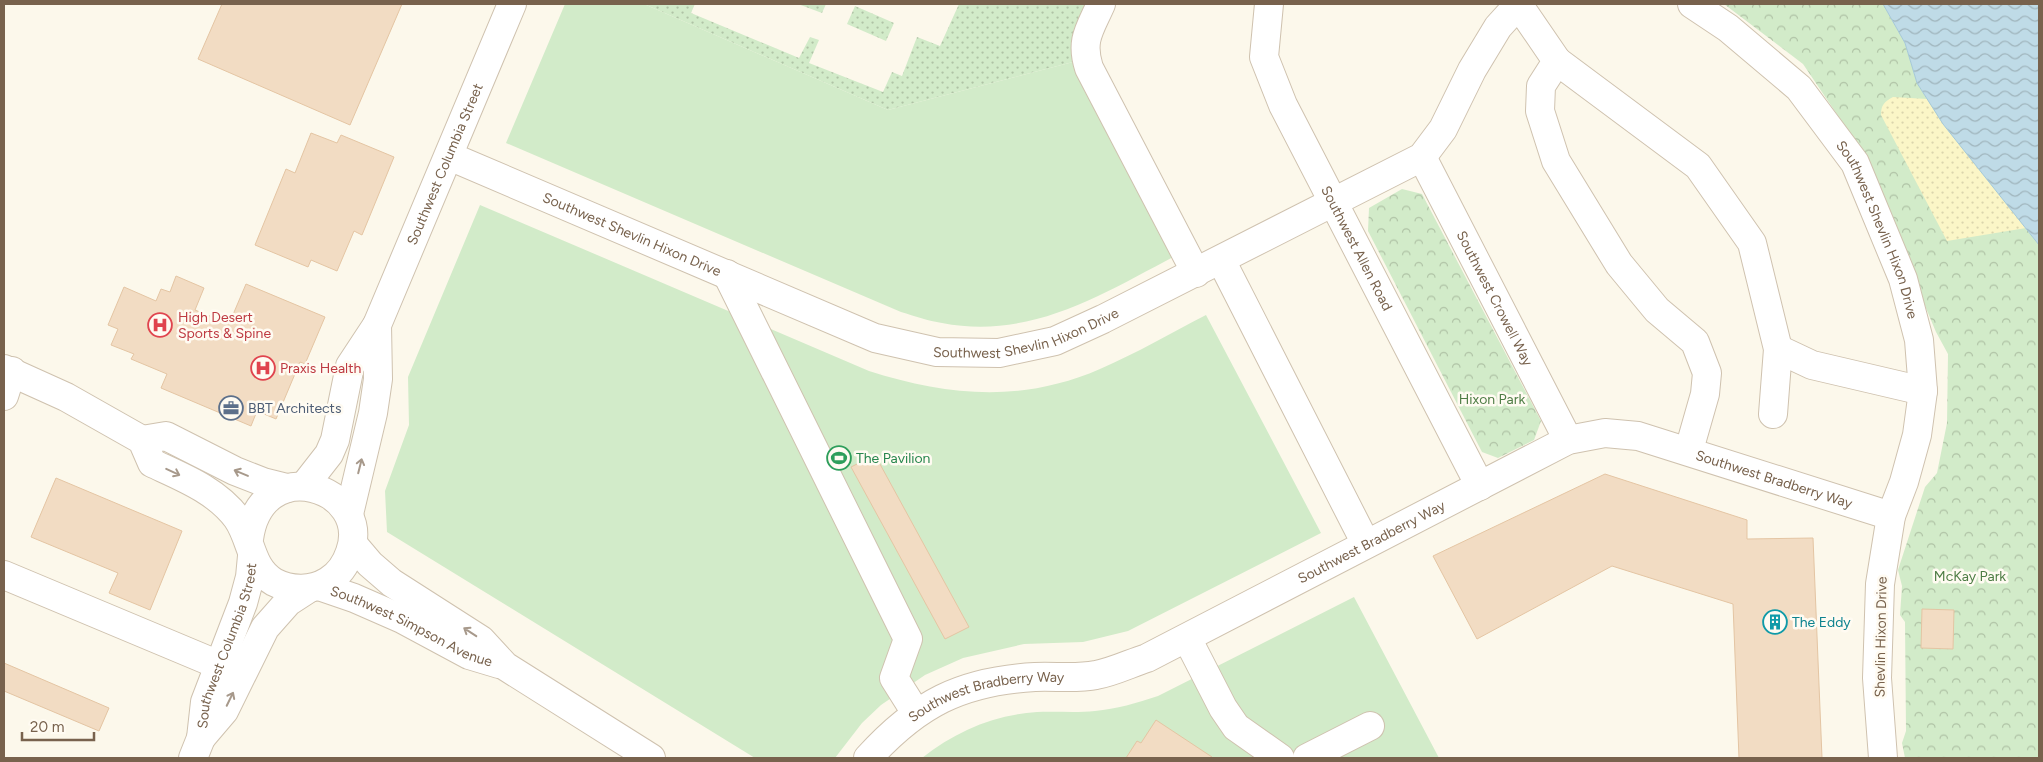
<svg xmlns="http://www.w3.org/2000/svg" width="2043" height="762" font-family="Figtree,sans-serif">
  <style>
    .grass { fill: url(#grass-dots) }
    .forest { fill: url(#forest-crowns) }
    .sand { fill: url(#sand-dots) }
    .pitch { fill: #d2ebc9 }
    .water { fill: url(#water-waves); stroke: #a5c9d8 }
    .building { fill: #f2dcc3; stroke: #e4c5a3 }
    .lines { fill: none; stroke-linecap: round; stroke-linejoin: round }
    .minor-casing { stroke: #cfc2af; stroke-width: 30 }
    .minor { stroke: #fff; stroke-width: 28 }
    .oneway { stroke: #a7998b }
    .labels { text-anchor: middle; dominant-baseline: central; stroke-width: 5; stroke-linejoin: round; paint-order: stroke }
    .street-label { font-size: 14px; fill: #78624d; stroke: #fffbf2 }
    .health-label { font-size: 14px; fill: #be3a42; stroke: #fffbf2; text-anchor: start }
    .park-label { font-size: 14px; fill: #4e7d45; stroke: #fffbf2 }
    .service-label { font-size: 14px; fill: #4e5e75; stroke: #fffbf2; text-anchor: start }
    .leisure-label { font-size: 14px; fill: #27864d; stroke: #fffbf2; text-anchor: start }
    .culture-label { font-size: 14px; fill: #0d838f; stroke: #fffbf2; text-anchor: start }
  </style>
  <defs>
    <pattern id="grass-dots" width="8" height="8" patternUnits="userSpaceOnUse" patternTransform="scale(1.25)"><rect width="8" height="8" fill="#d2ebc9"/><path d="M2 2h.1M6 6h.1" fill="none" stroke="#afc2a5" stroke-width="1.8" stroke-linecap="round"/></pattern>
    <pattern id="forest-crowns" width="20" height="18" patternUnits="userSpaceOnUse" patternTransform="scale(1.25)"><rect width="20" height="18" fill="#d2ebc9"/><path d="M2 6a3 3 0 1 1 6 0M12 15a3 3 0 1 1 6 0" fill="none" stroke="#afc2a5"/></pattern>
    <pattern id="sand-dots" width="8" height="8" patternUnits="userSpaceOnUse" patternTransform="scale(1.25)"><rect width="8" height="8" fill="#fbf6c7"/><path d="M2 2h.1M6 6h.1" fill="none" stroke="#dbd5ad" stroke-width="1.8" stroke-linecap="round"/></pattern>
    <pattern id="water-waves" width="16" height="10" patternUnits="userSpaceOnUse" patternTransform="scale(1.25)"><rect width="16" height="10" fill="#bfdbe7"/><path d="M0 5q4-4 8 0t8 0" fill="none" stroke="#a0b5bd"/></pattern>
  </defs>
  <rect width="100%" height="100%" fill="#fcf8eb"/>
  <g class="grass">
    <path d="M644 4H695L691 13 799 58 810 37 819 40 809 63 883 92 892 72 902 76 917 37 940 46 959 4H1088L1071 42 1073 62 888 110Z"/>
    <path d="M798 4H826L822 13Z"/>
    <path d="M855 6 894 23 886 41 847 24Z"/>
  </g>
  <g class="forest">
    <path d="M1724 4H1883L1905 43 1917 83 1943 124 2039 245V758H1905L1902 743 1906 731 1905 622 1900 615 1902 586 1898 570 1925 487 1937 473 1947 423 1948 354 1936 332 1857 144 1803 64Z"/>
    <path d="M1402 189 1422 194 1541 421 1534 440 1498 458 1482 452 1368 231 1369 208Z"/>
  </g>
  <path class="sand" d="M1893 97 1927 99 1943 124 2026 228 1947 241 1881 115C1881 105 1884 102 1893 97Z"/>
  <g class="pitch">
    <path d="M565 4H644L888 110 1073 62 1175 256C1101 295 1030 340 942 323 928 321 915 316 901 312L506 143Z"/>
    <path d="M480 205 869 371C948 396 1022 403 1100 369 1137 353 1171 333 1206 315L1321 533 1128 631 1083 642 1024 644 963 658 925 675 881 705 862 723 835 758H755L387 532 385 491 409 425 408 377Z"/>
    <path d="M1354 597 1439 758H922C956 731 994 715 1037 712 1056 711 1075 713 1095 711 1116 709 1137 703 1158 696Z"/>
  </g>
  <path class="water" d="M1883 4H2039V245L1943 124 1917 83 1905 43Z"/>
  <g class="building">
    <path d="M222 4H402L350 125 198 59Z"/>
    <path d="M311 133 337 143 341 135 394 157 362 235 354 231 337 271 311 260 308 267 255 245 286 169 295 173Z"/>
    <path d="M176 276 204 288 195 310 229 324 246 284 325 317 305 364 300 362 276 419 257 411 251 426 161 388 167 374 131 359 134 354 111 345 118 329 108 325 124 287 156 301 161 289 170 292Z"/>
    <path d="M875 455 969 627 945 639 851 467Z"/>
    <path d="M1605 474 1747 520V539L1813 538 1822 758H1739L1733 604 1612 566 1477 639 1433 556Z"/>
    <path d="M56 478 182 531 150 610 109 593 118 573 31 537Z"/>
    <path d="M1922 609 1954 610 1953 649 1921 648Z"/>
    <path d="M4 663 109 708 99 731 4 691Z"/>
    <path d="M1156 720 1212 757 1211 758H1126L1137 741 1141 743Z"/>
  </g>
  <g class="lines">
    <g class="minor-casing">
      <g id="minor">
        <path d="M1101 4C1090 29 1080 40 1089 68L1196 273"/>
        <path id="s1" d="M1269 4 1264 57 1283 105 1480 486"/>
        <path d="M1518 4 1557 61 1541 86 1540 111 1556 161 1619 264 1657 310 1695 342 1707 373 1705 394 1689 450"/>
        <path id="s2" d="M1692 4 1728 28 1799 88 1855 163 1903 279 1919 340 1923 391 1917 435 1904 482 1891 516 1880 584 1877 678 1883 758"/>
        <path d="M1557 61 1698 166 1752 243 1778 349 1773 414"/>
        <path id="s3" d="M449 156 875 338 937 352 999 353 1055 341 1103 319 1422 157 1443 129 1472 70 1498 27 1519 4"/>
        <path id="s4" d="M1422 157 1568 440"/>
        <path d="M1221 260 1366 544"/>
        <path d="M727 274 908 639 894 678 916 713"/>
        <path d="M1778 349 1812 365 1923 391"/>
        <path d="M4 369 66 397 142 440 152 463C182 477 216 490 237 518 252 539 250 568 274 582 291 591 312 591 328 581 340 574 346 564 350 552 373 487 261 451 249 539"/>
        <path d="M4 396 12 371"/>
        <path d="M142 440 166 436 235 471 263 482 287 488"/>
        <path id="s5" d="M304 486 329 454 335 440 350 366 377 325 512 4"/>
        <path d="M349 514 373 413 378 379 377 325"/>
        <path d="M353 544 370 564 392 583 481 640 505 666 651 758"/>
        <path d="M4 575 219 665"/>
        <path id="s6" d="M319 586 354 598 402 619 469 655 499 664"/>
        <path d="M1187 638 1223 708 1236 727 1280 758"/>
        <path d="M201 738 224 711 265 628 288 602 308 589"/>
        <path id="s7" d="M193 758 201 738 205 702 243 603 250 577 252 556"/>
        <path id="s8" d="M868 758C917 704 961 681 1035 677 1055 676 1077 679 1096 675 1113 672 1131 663 1147 658L1568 440 1605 433 1638 436 1891 516"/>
        <path d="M1307 758 1370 726"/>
      </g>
    </g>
    <use href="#minor" class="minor"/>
  </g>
  <defs><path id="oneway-shaft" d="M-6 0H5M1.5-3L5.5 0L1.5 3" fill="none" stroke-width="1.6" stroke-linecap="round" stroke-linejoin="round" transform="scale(1.25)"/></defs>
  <g class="oneway">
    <use href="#oneway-shaft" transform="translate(360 466) rotate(-76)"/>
    <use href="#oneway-shaft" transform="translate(173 472) rotate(25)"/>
    <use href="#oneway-shaft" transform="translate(241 473) rotate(-157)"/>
    <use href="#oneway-shaft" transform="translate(470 632) rotate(-147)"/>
    <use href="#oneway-shaft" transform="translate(230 699) rotate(-64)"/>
  </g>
  <defs>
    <g id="hospital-ring" transform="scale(1.25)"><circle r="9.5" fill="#fffbf2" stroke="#e0444e" stroke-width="1.5"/><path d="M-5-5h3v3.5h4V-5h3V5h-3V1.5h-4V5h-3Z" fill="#e0444e"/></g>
    <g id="office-ring" transform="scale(1.25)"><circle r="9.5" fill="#fffbf2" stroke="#5c6f8a" stroke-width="1.5"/><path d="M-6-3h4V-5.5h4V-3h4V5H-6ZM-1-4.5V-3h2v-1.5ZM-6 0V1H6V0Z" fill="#5c6f8a"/></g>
    <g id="stadium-ring" transform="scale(1.25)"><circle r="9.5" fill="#fffbf2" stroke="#2e9e5b" stroke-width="1.5"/><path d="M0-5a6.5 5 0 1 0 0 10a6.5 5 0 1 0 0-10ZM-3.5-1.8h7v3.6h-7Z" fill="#2e9e5b"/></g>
    <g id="building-ring" transform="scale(1.25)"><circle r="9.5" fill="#fffbf2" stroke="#0f9aa8" stroke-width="1.5"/><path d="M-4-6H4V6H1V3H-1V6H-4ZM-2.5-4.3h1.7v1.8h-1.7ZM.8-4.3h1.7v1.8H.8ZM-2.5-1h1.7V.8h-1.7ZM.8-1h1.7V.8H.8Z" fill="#0f9aa8"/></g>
  </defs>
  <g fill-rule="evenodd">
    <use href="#hospital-ring" x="160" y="325"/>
    <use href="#hospital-ring" x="263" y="368"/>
    <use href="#office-ring" x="231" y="408"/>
    <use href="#stadium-ring" x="839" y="458"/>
    <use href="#building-ring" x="1775" y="622"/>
  </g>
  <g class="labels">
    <g class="street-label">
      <text stroke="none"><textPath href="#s5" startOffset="355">Southwest Columbia Street</textPath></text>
      <text stroke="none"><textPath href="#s2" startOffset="300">Southwest Shevlin Hixon Drive</textPath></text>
      <text stroke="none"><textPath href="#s3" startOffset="199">Southwest Shevlin Hixon Drive</textPath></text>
      <text stroke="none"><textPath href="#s1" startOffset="266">Southwest Allen Road</textPath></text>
      <text stroke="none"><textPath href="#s4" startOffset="159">Southwest Crowell Way</textPath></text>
      <text stroke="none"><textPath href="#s3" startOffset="619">Southwest Shevlin Hixon Drive</textPath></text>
      <text stroke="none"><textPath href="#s8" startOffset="994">Southwest Bradberry Way</textPath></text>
      <text stroke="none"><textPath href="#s8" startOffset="559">Southwest Bradberry Way</textPath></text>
      <text stroke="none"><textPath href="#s6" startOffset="101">Southwest Simpson Avenue</textPath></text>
      <text transform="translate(1881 637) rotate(-89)">Shevlin Hixon Drive</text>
      <text stroke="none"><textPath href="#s7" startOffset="118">Southwest Columbia Street</textPath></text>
      <text stroke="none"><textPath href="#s8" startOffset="139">Southwest Bradberry Way</textPath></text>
    </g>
    <g class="health-label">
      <text x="178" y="317">High Desert<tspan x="178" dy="16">Sports &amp; Spine</tspan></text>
      <text x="280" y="368">Praxis Health</text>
    </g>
    <g class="park-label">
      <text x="1492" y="399">Hixon Park</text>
      <text x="1970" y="576">McKay Park</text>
    </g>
    <g class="service-label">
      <text x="248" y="408">BBT Architects</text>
    </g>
    <g class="leisure-label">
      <text x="856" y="458">The Pavilion</text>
    </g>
    <g class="culture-label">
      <text x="1792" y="622">The Eddy</text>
    </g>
  </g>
  <rect width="2043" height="762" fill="none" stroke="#78624d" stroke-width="10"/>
  <path d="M22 732v8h72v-8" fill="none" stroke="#78624d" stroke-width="2.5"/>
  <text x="30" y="732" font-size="15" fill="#78624d" stroke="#fffbf2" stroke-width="4" paint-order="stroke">20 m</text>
</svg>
